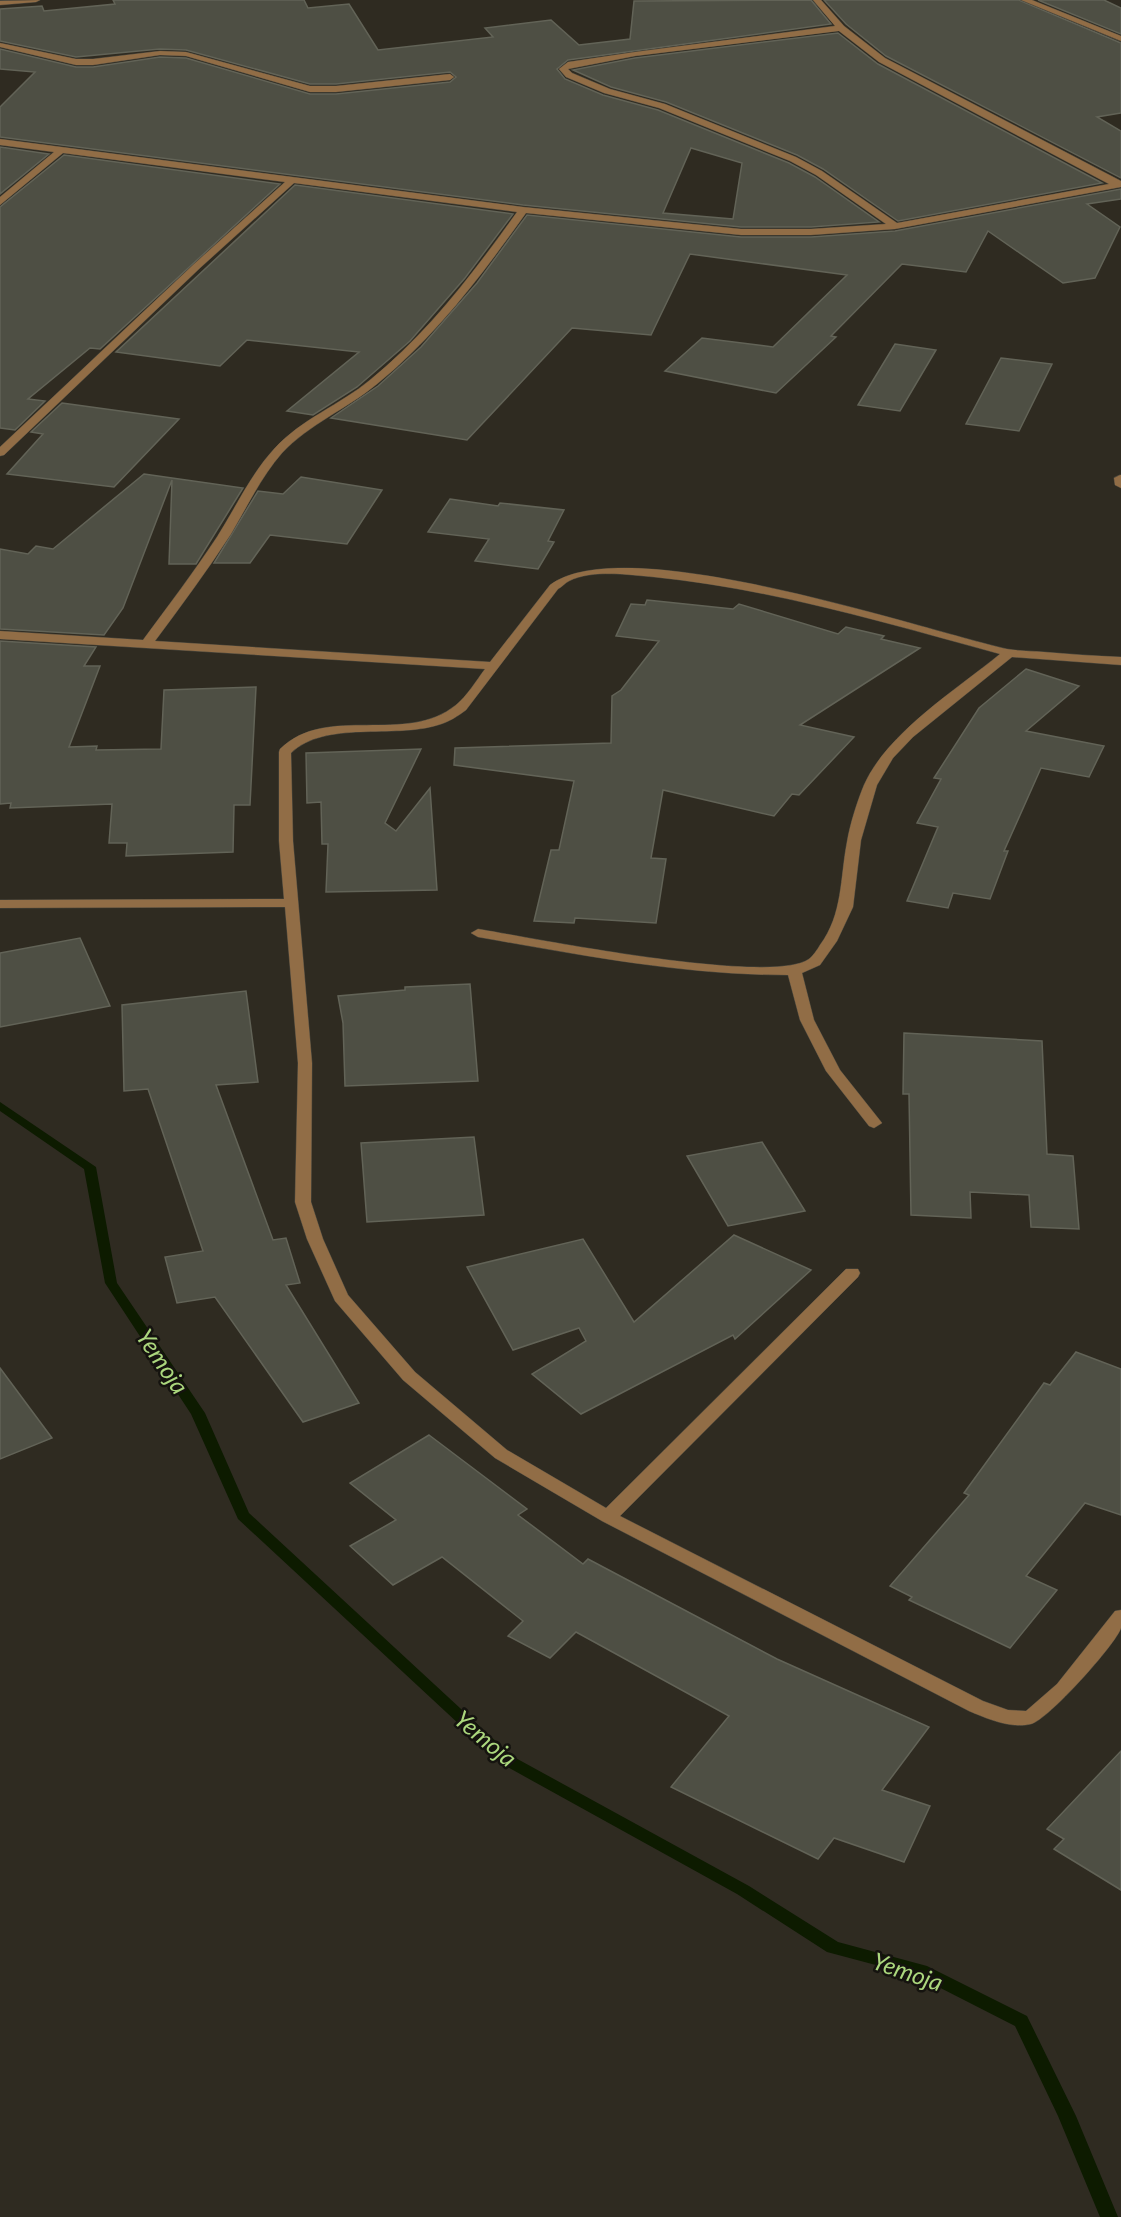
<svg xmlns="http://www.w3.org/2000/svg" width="1121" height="2217" font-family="Lato,sans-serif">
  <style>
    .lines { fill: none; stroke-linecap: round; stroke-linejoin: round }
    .stream { fill: #0d1b00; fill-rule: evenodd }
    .building { fill: #4e4f44; stroke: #626357; stroke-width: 1.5; fill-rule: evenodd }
    .minor-casing { stroke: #4c493f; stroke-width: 1 }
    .minor { fill: #916d46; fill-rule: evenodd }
    .labels { text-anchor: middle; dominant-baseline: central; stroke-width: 5; stroke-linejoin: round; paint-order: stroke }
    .near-water-label { font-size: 24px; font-style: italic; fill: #abd77d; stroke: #15130f }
  </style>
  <rect width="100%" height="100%" fill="#2f2b21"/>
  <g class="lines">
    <path class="stream" d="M0 1102 96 1167 117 1283 205 1413 249 1513 512 1756 749 1886 838 1942 927 1966 1027 2016 1076 2116 1118 2217H1100L1058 2116 1015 2026 917 1976 827 1952 737 1894 502 1764 238 1519 191 1414 105 1283 84 1169 0 1111Z"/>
  </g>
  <g class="building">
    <path d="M113 0H304L308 8 349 4 378 50 493 37 485 28 551 20 579 45 630 39 634 1 811 0 831 24 568 60 557 69 565 79 603 95 658 110 789 163 815 177 879 222 811 227H741L523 205 0 137V107L35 72 0 69V49L76 67H93L160 57 186 58 310 94H336L450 82 456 77 450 72 336 84H310L186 50 160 49 76 57 0 41V9L42 6 44 11 115 4ZM691 148 742 163 733 219 663 213Z"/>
    <path d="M824 0H1019L1121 43V113L1097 117 1121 131V178L886 56 846 24Z"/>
    <path d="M1038 0H1104L1121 8V34Z"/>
    <path d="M838 33 878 64 1102 183 898 221 823 169 797 155 666 102 611 87 573 70 635 58Z"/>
    <path d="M0 147 49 154 0 194Z"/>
    <path d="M64 155 280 184 100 349 90 348 28 399 45 401 15 430 0 428V207Z"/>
    <path d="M295 185 513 214 465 278 410 341 357 387 313 415 287 411 359 352 247 340 220 366 116 352Z"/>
    <path d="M1121 189V199L1087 204 1120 227 1095 278 1063 283 988 231 966 272 902 264 831 336 836 337 776 393 665 371 702 338 773 347 847 275 690 254 651 335 572 328 467 440 331 418 378 386 421 347 477 283 527 215 741 237H811L895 231Z"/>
    <path d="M895 344 936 350 900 411 858 405Z"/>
    <path d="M1001 358 1052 364 1019 431 966 424Z"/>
    <path d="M62 403 179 419 114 487 7 474 43 434 31 432Z"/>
    <path d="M144 474 243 488 196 564H169L172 480 123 608 104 635 0 629V549L28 554 36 546 53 549Z"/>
    <path d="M301 477 382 490 347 544 270 535 250 563H214L258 491 283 494Z"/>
    <path d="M450 499 498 506 500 503 564 510 548 541 554 542 538 569 475 561 489 539 428 532Z"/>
    <path d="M647 600 733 609 739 604 838 634 846 627 884 636 881 639 920 648 800 725 854 737 799 795 792 794 774 816 663 790 651 858 666 859 656 923 575 918 574 923 534 921 551 850H559L574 781 454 765 455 748 611 743 612 696 621 690 659 641 616 636 631 604 645 605Z"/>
    <path d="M0 641 96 647 84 666H100L69 747 97 746 96 750 161 749 164 690 256 687 250 805H234L233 852 126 856 127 843H109L112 804 10 808 11 803 0 804Z"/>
    <path d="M1026 669 1079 686 1026 731 1104 746 1089 777 1041 768 1004 851H1008L990 899 953 893 948 908 907 901 938 827 917 823 941 779 934 778 979 708Z"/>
    <path d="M421 749 385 823 396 831 430 788 437 890 326 892 328 844H322L321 802 307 803 306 753Z"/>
    <path d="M80 938 110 1006 0 1027V953Z"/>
    <path d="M470 984 478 1081 345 1086 343 1023 338 996 405 990V987Z"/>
    <path d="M246 991 258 1082 216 1085 273 1240 286 1238 300 1283 286 1285 359 1403 303 1422 215 1297 177 1303 165 1257 203 1251 148 1089 124 1091 122 1005Z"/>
    <path d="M904 1033 1042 1041 1047 1154 1073 1156 1079 1229 1031 1227 1029 1195 970 1192 971 1218 911 1215 909 1094H903Z"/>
    <path d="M474 1137 484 1215 367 1222 361 1143Z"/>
    <path d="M762 1142 805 1211 728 1226 687 1156Z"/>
    <path d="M734 1235 811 1270 735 1339 733 1335 581 1414 532 1374 586 1341 579 1328 513 1350 467 1267 583 1239 634 1322Z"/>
    <path d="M1076 1352 1121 1369V1515L1085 1503 1026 1576 1057 1590 1010 1648 909 1600 912 1597 890 1586 969 1495 964 1493 1044 1383 1050 1385Z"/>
    <path d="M0 1368 52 1438 0 1459Z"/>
    <path d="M429 1435 527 1509 518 1515 583 1564 588 1559 777 1659 929 1727 882 1790 930 1806 904 1862 834 1838 818 1859 671 1787 729 1716 576 1632 550 1658 508 1636 523 1621 442 1557 393 1585 350 1546 396 1520 350 1483Z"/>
    <path d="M1121 1751V1890L1054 1849 1064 1839 1047 1829Z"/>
  </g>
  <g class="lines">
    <g class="minor-casing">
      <g id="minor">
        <path d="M40 0 36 2 0 5V1Z"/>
        <path d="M813 0H821L844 26 885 58 1121 181V187L895 229 811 235H741L526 213C482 275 436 336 377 384 347 409 309 424 282 453 261 477 247 507 231 534 207 571 181 606 155 641L490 662 550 585C624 529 916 628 1007 649 1019 651 1032 651 1044 652 1069 654 1095 656 1121 657V665L1012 657 913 737 893 758 877 785 861 840 853 907 837 941 820 965 802 973 814 1020 840 1070 882 1123 874 1128 869 1126 826 1071 800 1020 788 975C683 975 581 955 478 937L471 933 478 929C533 938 771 986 809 959 813 956 817 950 820 945 843 914 840 878 847 842 850 824 857 802 864 785 887 733 956 690 1000 654 886 623 773 589 654 577 629 575 593 569 569 581 565 583 562 587 558 589L466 710C458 716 449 722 438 725 394 739 325 720 291 753L293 841 312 1063 311 1202 323 1239 348 1295 415 1372 507 1450 606 1508 846 1269H858L860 1273 858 1277 620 1516 983 1701 1008 1710 1026 1711 1057 1684 1115 1611 1121 1610C1121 1615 1121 1623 1121 1628 1116 1644 1048 1720 1031 1724 1011 1729 988 1719 969 1711L602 1521 495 1458 403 1380 335 1301 307 1239 295 1202 298 1063 285 907 0 908V900L284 899 279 841V752L280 749C327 703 406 746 456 705 467 696 476 681 485 669L0 639V631L143 640C168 606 194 572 217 537 236 507 251 474 274 449 301 419 340 405 370 380 428 333 474 272 517 212L294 183 200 268 4 455 0 456V447L194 264 285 182 63 153 0 205V197L54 152 0 145V139L523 207 741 229H811L886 224 816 175 790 161 659 108 604 93 566 77 559 69 568 62 635 52 835 26ZM839 31 879 62 1109 184 897 223 822 171 796 157 665 104 610 89 572 73 568 69 635 56Z"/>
        <path d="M1021 0H1032L1121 36V41Z"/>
        <path d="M0 43 76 59H93L160 51 186 52 310 86H336L450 74 454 77 450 80 336 92H310L186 56 160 55 93 65H76L0 47Z"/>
        <path d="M1120 475H1121V488L1115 485 1114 478Z"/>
      </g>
    </g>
    <use href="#minor" class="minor"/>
  </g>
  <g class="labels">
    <g class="near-water-label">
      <text transform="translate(163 1361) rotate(56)">Yemoja</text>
      <text transform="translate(486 1738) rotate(40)">Yemoja</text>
      <text transform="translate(908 1971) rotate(19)">Yemoja</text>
    </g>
  </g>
</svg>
